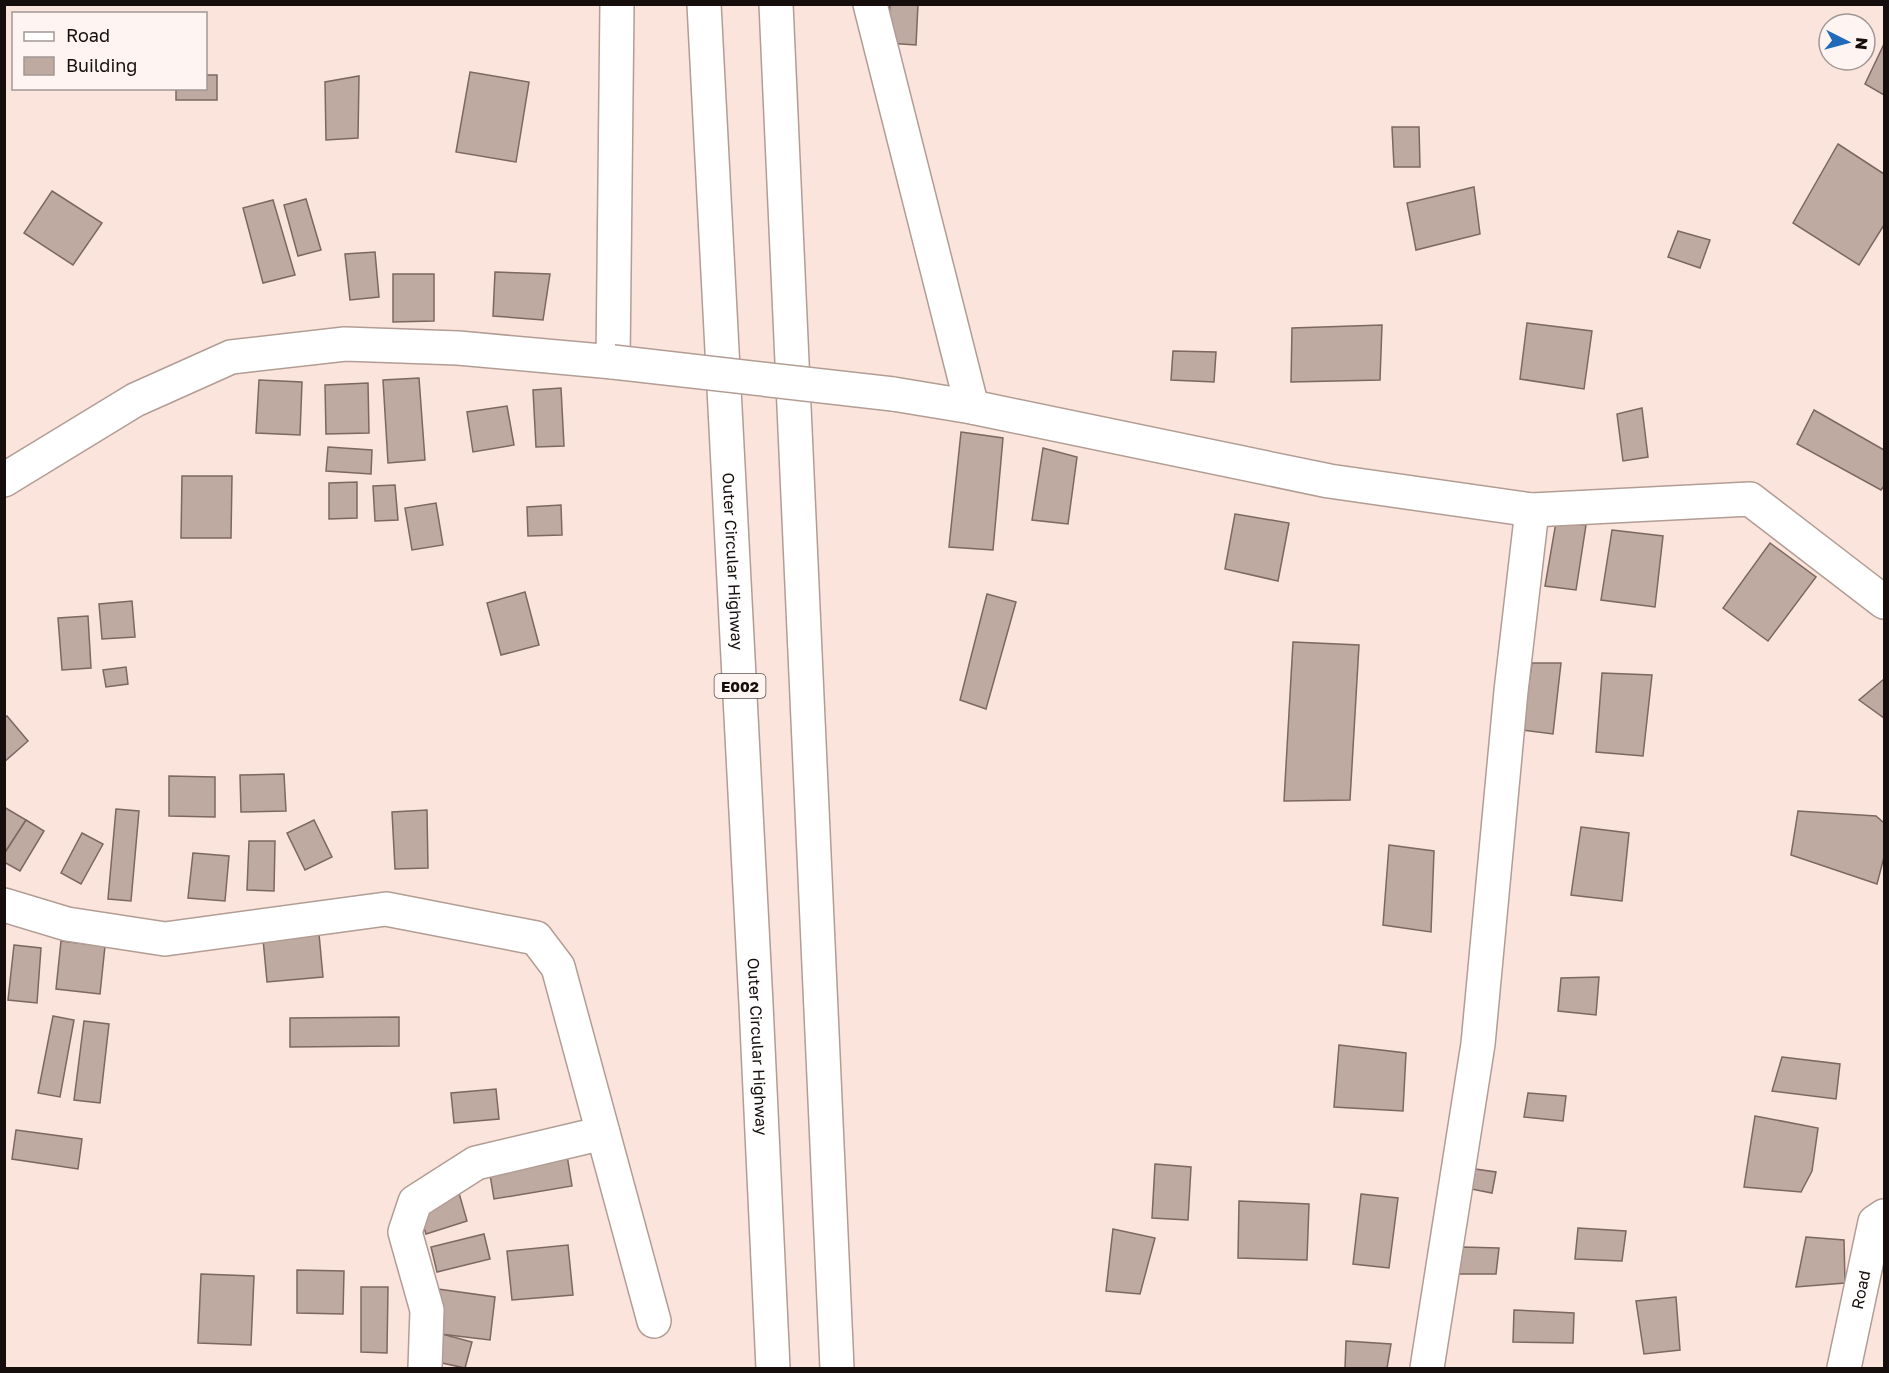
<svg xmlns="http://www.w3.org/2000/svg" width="1889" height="1373" font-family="'Golos Text',sans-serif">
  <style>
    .building { fill: #bfaaa2; stroke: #7c6861; stroke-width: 1.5 }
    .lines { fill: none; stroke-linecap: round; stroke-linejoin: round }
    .minor-casing { stroke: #b29d95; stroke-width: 36 }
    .highway-casing { stroke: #b29d95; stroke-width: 36 }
    .minor { stroke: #fff; stroke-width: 33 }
    .highway { stroke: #fff; stroke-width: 33 }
    .minor-bridge-casing { stroke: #b29d95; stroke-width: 36; stroke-linecap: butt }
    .minor-bridge { stroke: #fff; stroke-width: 33 }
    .labels { text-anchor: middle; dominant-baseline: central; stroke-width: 4.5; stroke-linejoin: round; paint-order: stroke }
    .shield { fill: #fef4f1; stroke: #5c5351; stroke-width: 1.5 }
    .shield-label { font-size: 15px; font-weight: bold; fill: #160e0c }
    .street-label { font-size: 16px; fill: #160e0c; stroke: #fef4f1 }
  </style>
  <rect width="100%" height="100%" fill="#fae4dc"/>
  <g class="building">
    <path d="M890 4H918L916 45 887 43Z"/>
    <path d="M1884 44V95L1865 84Z"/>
    <path d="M470 72 529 82 516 162 456 152Z"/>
    <path d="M206 75H217V100H176V88H206Z"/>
    <path d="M359 76 358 138 326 140 325 82Z"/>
    <path d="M1392 127H1419L1420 167H1394Z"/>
    <path d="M1838 144 1884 174V225L1859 265 1793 223Z"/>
    <path d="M1474 187 1480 234 1416 250 1407 203Z"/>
    <path d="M52 191 102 223 73 265 24 233Z"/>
    <path d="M306 199 321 250 298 256 284 205Z"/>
    <path d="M273 200 295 275 263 283 243 208Z"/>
    <path d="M1678 231 1710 240 1700 268 1668 257Z"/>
    <path d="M375 252 379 297 350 300 345 254Z"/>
    <path d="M495 272 550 274 543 320 493 316Z"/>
    <path d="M393 274H434V321L393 322Z"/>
    <path d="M1527 323 1592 331 1584 389 1520 379Z"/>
    <path d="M1382 325 1380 380 1291 382 1292 328Z"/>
    <path d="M1173 351 1216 352 1214 382 1171 380Z"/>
    <path d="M419 378 425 460 388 463 383 380Z"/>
    <path d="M259 380 302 382 300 435 256 433Z"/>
    <path d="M368 383 369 433 326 434 325 385Z"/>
    <path d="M561 388 564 446 536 447 533 390Z"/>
    <path d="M507 406 514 445 473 452 467 412Z"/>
    <path d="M1642 408 1648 457 1623 461 1617 414Z"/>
    <path d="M1814 410 1884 450V486L1881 490 1797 444Z"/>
    <path d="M961 432 1003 438 993 550 949 547Z"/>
    <path d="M328 447 372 450 371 474 326 471Z"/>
    <path d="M1043 448 1077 457 1068 524 1032 520Z"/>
    <path d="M182 476H232L231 538H181Z"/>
    <path d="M357 482V518L329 519V483Z"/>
    <path d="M395 485 398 520 375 521 373 486Z"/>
    <path d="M436 503 443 545 412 550 405 508Z"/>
    <path d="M561 505 562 535 528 536 527 507Z"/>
    <path d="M1235 514 1289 523 1278 581 1225 569Z"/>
    <path d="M1556 522 1586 525 1576 590 1545 586Z"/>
    <path d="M1612 530 1663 536 1655 607 1601 600Z"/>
    <path d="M1770 543 1816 577 1768 641 1723 608Z"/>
    <path d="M525 592 539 645 501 655 487 603Z"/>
    <path d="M987 594 1016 602 986 709 960 700Z"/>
    <path d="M132 601 135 637 102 639 99 604Z"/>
    <path d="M88 616 91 668 62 670 58 618Z"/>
    <path d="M1293 642 1359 645 1350 800 1284 801Z"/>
    <path d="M1532 663H1561L1553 734 1522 730Z"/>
    <path d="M126 667 128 684 106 687 103 670Z"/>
    <path d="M1602 673 1652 675 1643 756 1596 752Z"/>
    <path d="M1884 679V718L1859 700Z"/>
    <path d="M7 716 28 741 4 762V718Z"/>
    <path d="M284 774 286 811 241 812 240 775Z"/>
    <path d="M169 776 215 777V817L169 816Z"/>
    <path d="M4 807 26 820 4 854Z"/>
    <path d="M116 809 139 811 131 901 108 899Z"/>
    <path d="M427 810 428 868 395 869 392 812Z"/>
    <path d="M1798 811 1876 816 1884 823V857L1877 884 1791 855Z"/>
    <path d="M26 820 44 831 20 871 4 862V854Z"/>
    <path d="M314 820 332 857 305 870 287 833Z"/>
    <path d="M1581 827 1629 833 1622 901 1571 895Z"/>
    <path d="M82 833 103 844 81 884 61 873Z"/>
    <path d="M249 841H275L274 891 247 890Z"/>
    <path d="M1389 845 1434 851 1431 932 1383 925Z"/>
    <path d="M193 853 229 856 225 901 188 898Z"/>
    <path d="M319 934 323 977 267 982 263 939Z"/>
    <path d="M61 941 105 946 100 994 56 989Z"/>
    <path d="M14 945 41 948 37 1003 8 1000Z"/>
    <path d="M1599 977 1596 1015 1558 1011 1561 978Z"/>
    <path d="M53 1016 74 1020 60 1097 38 1093Z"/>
    <path d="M399 1017V1046L290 1047V1018Z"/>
    <path d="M84 1021 109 1024 100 1103 74 1100Z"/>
    <path d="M1339 1045 1406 1053 1403 1111 1334 1107Z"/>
    <path d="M1782 1057 1840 1064 1836 1099 1772 1091Z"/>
    <path d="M496 1089 499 1119 454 1123 451 1093Z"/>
    <path d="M1528 1093 1566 1096 1563 1121 1524 1117Z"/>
    <path d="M1755 1116 1818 1128 1812 1171 1801 1192 1744 1187Z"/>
    <path d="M16 1130 82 1139 78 1169 12 1159Z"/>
    <path d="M565 1143 572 1186 494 1199 487 1156Z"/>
    <path d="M1155 1164 1191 1167 1188 1220 1152 1218Z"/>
    <path d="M1468 1168 1496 1172 1492 1193 1466 1188Z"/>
    <path d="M459 1193 467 1221 426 1234 417 1206Z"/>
    <path d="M1361 1194 1398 1198 1389 1268 1353 1264Z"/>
    <path d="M1239 1201 1309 1204 1307 1260 1238 1258Z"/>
    <path d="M1578 1228 1626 1231 1622 1261 1575 1259Z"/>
    <path d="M1113 1229 1155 1238 1140 1294 1106 1291Z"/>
    <path d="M484 1234 490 1259 437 1272 431 1247Z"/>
    <path d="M1806 1237 1844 1240 1845 1283 1796 1287Z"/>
    <path d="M568 1245 573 1295 512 1300 507 1251Z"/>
    <path d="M1461 1247 1499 1248 1496 1274H1458Z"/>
    <path d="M297 1270 344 1271 343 1314 297 1313Z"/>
    <path d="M201 1274 254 1276 251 1345 198 1343Z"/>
    <path d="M361 1287H388L387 1353 361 1352Z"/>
    <path d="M438 1289 495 1297 490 1340 432 1333Z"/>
    <path d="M1676 1297 1680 1350 1644 1354 1636 1301Z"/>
    <path d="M1514 1310 1574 1313 1573 1343 1513 1342Z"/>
    <path d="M427 1330 472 1342 465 1368 419 1358Z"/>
    <path d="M1346 1341 1391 1344 1387 1368H1345Z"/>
  </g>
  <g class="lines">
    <g class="minor-casing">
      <g id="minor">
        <path d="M870 4 972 407"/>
        <path d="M893 394 972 407 1329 481 1532 510 1750 499 1884 602"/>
        <path d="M4 480 135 400 231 357 345 344 458 348 613 362 617 4"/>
        <path d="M4 905 67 924 165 939 386 909 536 938 558 967 654 1321"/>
        <path d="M425 1368 427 1310 405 1232 415 1202 476 1163 603 1133"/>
        <path d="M1427 1368 1478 1044 1511 691 1532 510"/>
        <path id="s1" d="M1844 1368 1875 1222 1884 1216"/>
      </g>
    </g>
    <g class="highway-casing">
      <g id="highway">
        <path id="s2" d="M704 4 756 1004 773 1368"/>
        <path d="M776 4 837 1368"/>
      </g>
    </g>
    <use href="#minor" class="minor"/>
    <use href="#highway" class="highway"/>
    <g class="minor-bridge-casing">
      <path id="minor-bridge" d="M613 362 893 394"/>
    </g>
    <use href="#minor-bridge" class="minor-bridge"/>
  </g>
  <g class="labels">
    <rect class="shield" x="714.5" y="674" width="51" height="24" rx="4.5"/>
    <g class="shield-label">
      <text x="740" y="686">E002</text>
    </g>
    <g class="street-label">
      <text stroke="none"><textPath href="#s2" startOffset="558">Outer Circular Highway</textPath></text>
      <text stroke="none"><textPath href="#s2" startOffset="1044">Outer Circular Highway</textPath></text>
      <text stroke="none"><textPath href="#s1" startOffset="80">Road</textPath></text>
    </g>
  </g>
  <rect width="1889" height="1373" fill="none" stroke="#160e0c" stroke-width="12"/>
  <rect x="12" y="12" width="195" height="78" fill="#fef4f1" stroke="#a19895" stroke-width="1.5"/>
  <rect x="24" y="32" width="30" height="9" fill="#ffffff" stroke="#a19895" stroke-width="1.5"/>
  <text x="66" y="42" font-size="18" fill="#160e0c">Road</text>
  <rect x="24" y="57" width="30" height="18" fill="#bfaaa2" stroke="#a19895" stroke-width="1.5"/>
  <text x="66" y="72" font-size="18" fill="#160e0c">Building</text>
  <g transform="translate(1847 42) rotate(96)"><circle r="28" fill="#fef4f1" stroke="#a19895" stroke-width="1.5"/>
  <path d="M0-4.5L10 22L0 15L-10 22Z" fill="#206ab9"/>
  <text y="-9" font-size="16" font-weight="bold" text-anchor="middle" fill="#160e0c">N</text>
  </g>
</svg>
